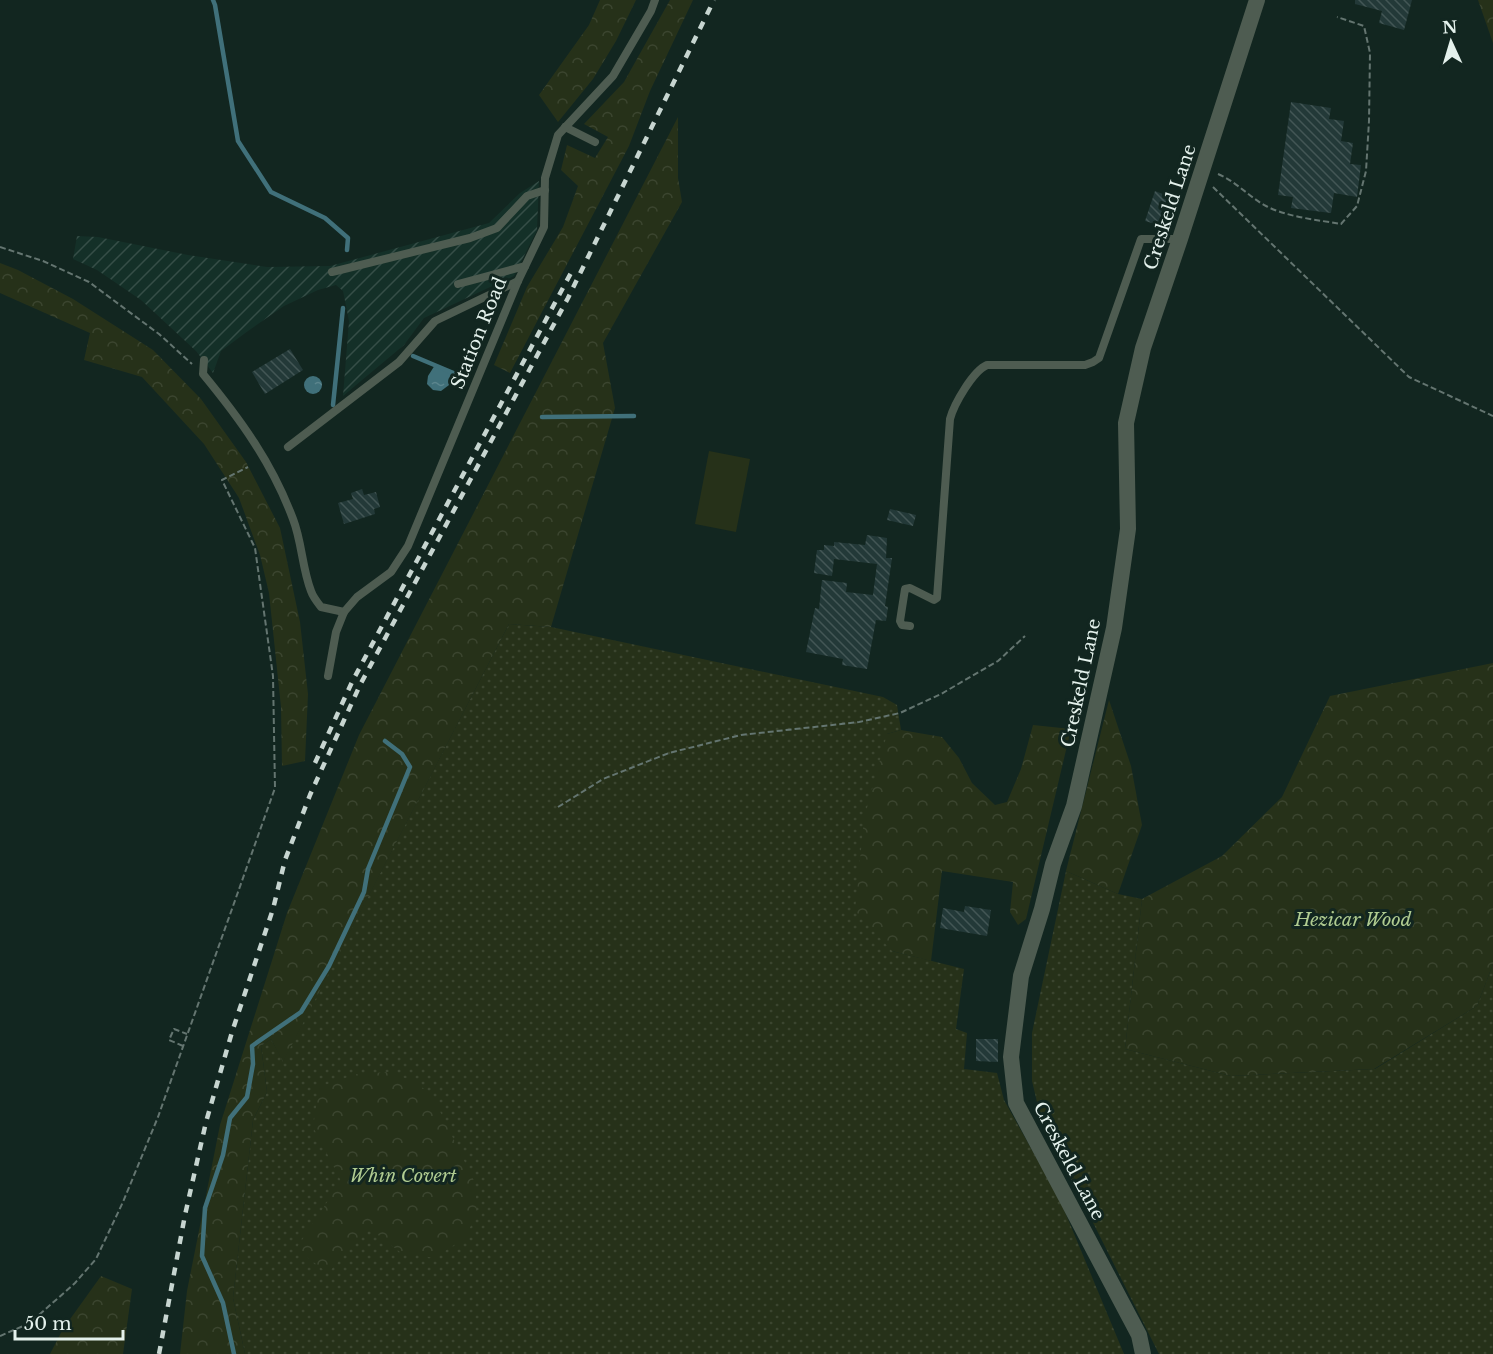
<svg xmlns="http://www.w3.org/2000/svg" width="1493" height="1354" font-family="'Libre Baskerville',serif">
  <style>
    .industrial { fill: url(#industrial-furrows) }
    .grass { fill: url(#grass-dots) }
    .forest { fill: url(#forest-crowns) }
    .garden { fill: #263119 }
    .water { fill: url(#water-ripples) }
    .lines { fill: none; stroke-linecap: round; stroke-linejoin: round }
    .stream { stroke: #40707a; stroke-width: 4.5 }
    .building { fill: url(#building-back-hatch) }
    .path { stroke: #647570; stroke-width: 2; stroke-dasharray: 6 3; stroke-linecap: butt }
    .lane { stroke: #4e5c51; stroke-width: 8 }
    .street { stroke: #4e5c51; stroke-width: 16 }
    .rail { stroke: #c7d5d0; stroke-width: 4.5; stroke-dasharray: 8 8; stroke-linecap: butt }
    .labels { text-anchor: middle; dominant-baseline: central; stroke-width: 6; stroke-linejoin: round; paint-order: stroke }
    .street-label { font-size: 18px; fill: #e4f1ec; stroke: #122620 }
    .park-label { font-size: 18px; font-style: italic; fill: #b0cc91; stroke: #122620 }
  </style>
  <defs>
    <pattern id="industrial-furrows" width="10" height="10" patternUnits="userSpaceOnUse" patternTransform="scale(1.5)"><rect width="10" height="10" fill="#143028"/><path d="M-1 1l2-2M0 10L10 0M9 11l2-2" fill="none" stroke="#364e47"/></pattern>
    <pattern id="grass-dots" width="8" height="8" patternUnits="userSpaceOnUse" patternTransform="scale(1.5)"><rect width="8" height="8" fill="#263119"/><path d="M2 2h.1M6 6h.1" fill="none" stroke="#3b452f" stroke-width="1.8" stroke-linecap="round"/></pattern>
    <pattern id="forest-crowns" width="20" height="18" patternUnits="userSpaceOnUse" patternTransform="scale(1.5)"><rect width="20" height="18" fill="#263119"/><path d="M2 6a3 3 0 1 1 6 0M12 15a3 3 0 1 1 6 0" fill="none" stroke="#3b452f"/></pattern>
    <pattern id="water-ripples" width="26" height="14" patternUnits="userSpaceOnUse" patternTransform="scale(1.5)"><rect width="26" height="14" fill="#40707a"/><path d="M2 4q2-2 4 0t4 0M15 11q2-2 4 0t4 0" fill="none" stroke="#5b858d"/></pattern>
    <pattern id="building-back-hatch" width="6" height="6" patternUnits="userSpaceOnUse" patternTransform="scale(1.5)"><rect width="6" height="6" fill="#233938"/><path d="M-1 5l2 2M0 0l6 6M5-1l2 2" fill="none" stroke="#435655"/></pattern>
  </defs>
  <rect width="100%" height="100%" fill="#122620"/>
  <path class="industrial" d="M539 181 537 230 514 276 424 318 404 345 343 396 349 321 343 291 336 285 318 290 284 306 248 331 221 351 213 373 196 351 141 300 97 270 73 259 77 236 98 237 188 255 267 267 330 266 489 223 520 193Z"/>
  <g class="grass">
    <path d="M509 624 551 627 883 697 897 705 901 730 887 734 892 951 964 969 956 1029 967 1033 964 1069 997 1073 1004 1100 1060 1200 1124 1354H245L233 1298 253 1120 267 1092 261 1046 271 1039 283 1061Z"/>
    <path d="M1066 871 1118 894 1142 899 1125 1049 1231 1076 1375 1069 1477 1006 1493 964V1354H1159L1041 1119 1032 1081V1033Z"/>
  </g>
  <g class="forest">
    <path d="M600 0H636L616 41 593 79 558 122 539 95 589 25Z"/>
    <path d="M670 0H693L650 91 629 146 510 373 494 365 527 287 563 227 578 186 561 170 567 145 595 158 608 137 584 124 624 82Z"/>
    <path d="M1478 0H1493V43Z"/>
    <path d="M678 117V178L682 202 603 343 615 408 551 627 509 624 283 1062 271 1039 261 1046 267 1092 253 1120 233 1298 245 1354H180L187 1291 220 1125 287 913 359 735Z"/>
    <path d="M0 263 18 270 73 299 153 350 201 399 246 462 280 528 300 622 308 694 305 761 282 766 281 707 269 593 260 555 239 498 204 444 142 377 84 360 90 333 0 293Z"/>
    <path d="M1493 663V964L1477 1006 1374 1069 1231 1076 1125 1049 1142 899 1222 856 1282 797 1330 696Z"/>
    <path d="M1109 700 1131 766 1142 825 1118 894 1066 871Z"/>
    <path d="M1033 725 1071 729 1026 919 1018 925 1010 912 1013 882 942 871 931 961 892 951 855 911 864 819 887 734 901 730 942 737 959 758 972 783 995 805 1007 802 1021 769Z"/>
    <path d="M389 1072 415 1082 432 1095 475 1183 477 1213 465 1238 434 1258 400 1252 369 1228 328 1273 296 1249 341 1181 313 1127 319 1087 357 1074Z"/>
    <path d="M101 1276 132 1289 123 1354H50L63 1329Z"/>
  </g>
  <path class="garden" d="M709 451 750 459 736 532 695 524Z"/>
  <g class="water">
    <path d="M435 365 454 374 449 385 441 391 433 390 427 384 428 376Z"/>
    <circle cx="313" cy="385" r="9"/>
  </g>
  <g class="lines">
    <g class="stream">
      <path d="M213 0 215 5 238 141 271 192 325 218 348 238 347 250"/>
      <path d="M413 356 463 377"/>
      <path d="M333 405 343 308"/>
      <path d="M542 417 634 416"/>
      <path d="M234 1354 223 1303 202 1256 205 1208 223 1155 230 1118 247 1097 253 1064 252 1046 301 1012 329 966 364 892 368 869 410 767 402 754 385 741"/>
    </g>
  </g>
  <g class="building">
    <path d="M1355 0H1412L1404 30 1379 23 1382 11 1355 4Z"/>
    <path d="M1291 102 1331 108 1329 119 1344 121 1341 141 1353 143 1350 164 1361 165 1357 197 1334 193 1331 213 1291 208 1293 197 1278 195Z"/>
    <path d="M1155 191 1168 196 1166 203 1173 205 1170 217 1162 215 1159 225 1145 221Z"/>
    <path d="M290 349 303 370 265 394 252 372Z"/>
    <path d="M362 489 364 495 376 492 380 507 374 509 375 514 344 524 338 503 353 499 351 493Z"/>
    <path d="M890 509 916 515 913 526 887 520Z"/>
    <path d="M867 535 887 538 886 558H892L885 606 888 607 886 621 876 620 867 669 842 665 843 659 806 652 815 608 819 609 822 580 847 583 846 592 873 595 877 564 834 559 832 576 814 573 817 550H824V545L834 546V542L865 545Z"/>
    <path d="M965 906 991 910 987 936 940 928 943 908 964 912Z"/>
    <path d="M976 1039H998V1062L976 1061Z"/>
  </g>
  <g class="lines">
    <g class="path">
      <path d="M1218 174C1237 182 1249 197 1266 206 1287 217 1318 220 1341 224L1357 206 1366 171 1369 121 1370 53 1364 26 1337 17"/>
      <path d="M1213 187 1409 377 1493 416"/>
      <path d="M0 247 43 261 89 282 159 334 192 364"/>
      <path d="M558 807 603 779 669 753 741 735 859 722 900 713 941 694 998 661 1025 636"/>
      <path d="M183 1046 169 1040 174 1029 187 1034"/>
      <path d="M0 1336 30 1323 75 1283 96 1259 123 1202 158 1117 275 788 273 676 255 548 222 480 248 467"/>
    </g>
    <g class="lane">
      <path d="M565 127 595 142"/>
      <path d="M332 272 470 238 497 228 527 196 545 190"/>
      <path d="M458 284 525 266"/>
      <path d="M204 360 203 374C241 420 272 463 293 519 302 542 302 568 311 591 313 597 317 602 321 607L344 612"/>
      <path d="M288 447 399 362 435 321 518 281"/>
      <path d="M910 626 902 625 900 621 905 589 910 588 934 600 937 598 950 419C954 404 973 371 987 365H1085L1093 362 1099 358 1141 239H1180"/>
      <path d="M328 676 336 632 344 612 357 597 391 572 408 546 518 281 544 227 545 178 558 135 613 76 651 11 655 0"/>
    </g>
    <path class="street" d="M1143 1354 1139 1335 1016 1103 1011 1057 1021 976 1042 909 1053 864 1074 806 1114 628 1128 529 1126 423 1143 348 1180 239 1257 0"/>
    <g class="rail">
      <path d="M315 763 352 682 572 271"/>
      <path d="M159 1354 185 1215 206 1122 232 1032 273 909 285 860 310 795 360 685 568 298 714 0"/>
    </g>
  </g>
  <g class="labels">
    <g class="street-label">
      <text transform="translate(1170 207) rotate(-72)">Creskeld Lane</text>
      <text transform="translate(479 333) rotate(-68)">Station Road</text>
      <text transform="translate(1081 683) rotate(-78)">Creskeld Lane</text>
      <text transform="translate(1069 1161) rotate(62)">Creskeld Lane</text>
    </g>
    <g class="park-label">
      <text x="1353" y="920">Hezicar Wood</text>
      <text x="403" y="1176">Whin Covert</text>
    </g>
  </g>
  <g transform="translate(1451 42) rotate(356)" stroke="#122620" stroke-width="4.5" paint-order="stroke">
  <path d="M0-4.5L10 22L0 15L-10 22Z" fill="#e4f1ec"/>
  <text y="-9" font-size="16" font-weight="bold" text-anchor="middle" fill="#e4f1ec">N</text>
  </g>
  <path d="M15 1330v9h108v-9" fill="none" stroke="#e4f1ec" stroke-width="3"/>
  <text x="24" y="1330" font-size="18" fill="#e4f1ec" stroke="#122620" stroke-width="4.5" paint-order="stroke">50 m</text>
</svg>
